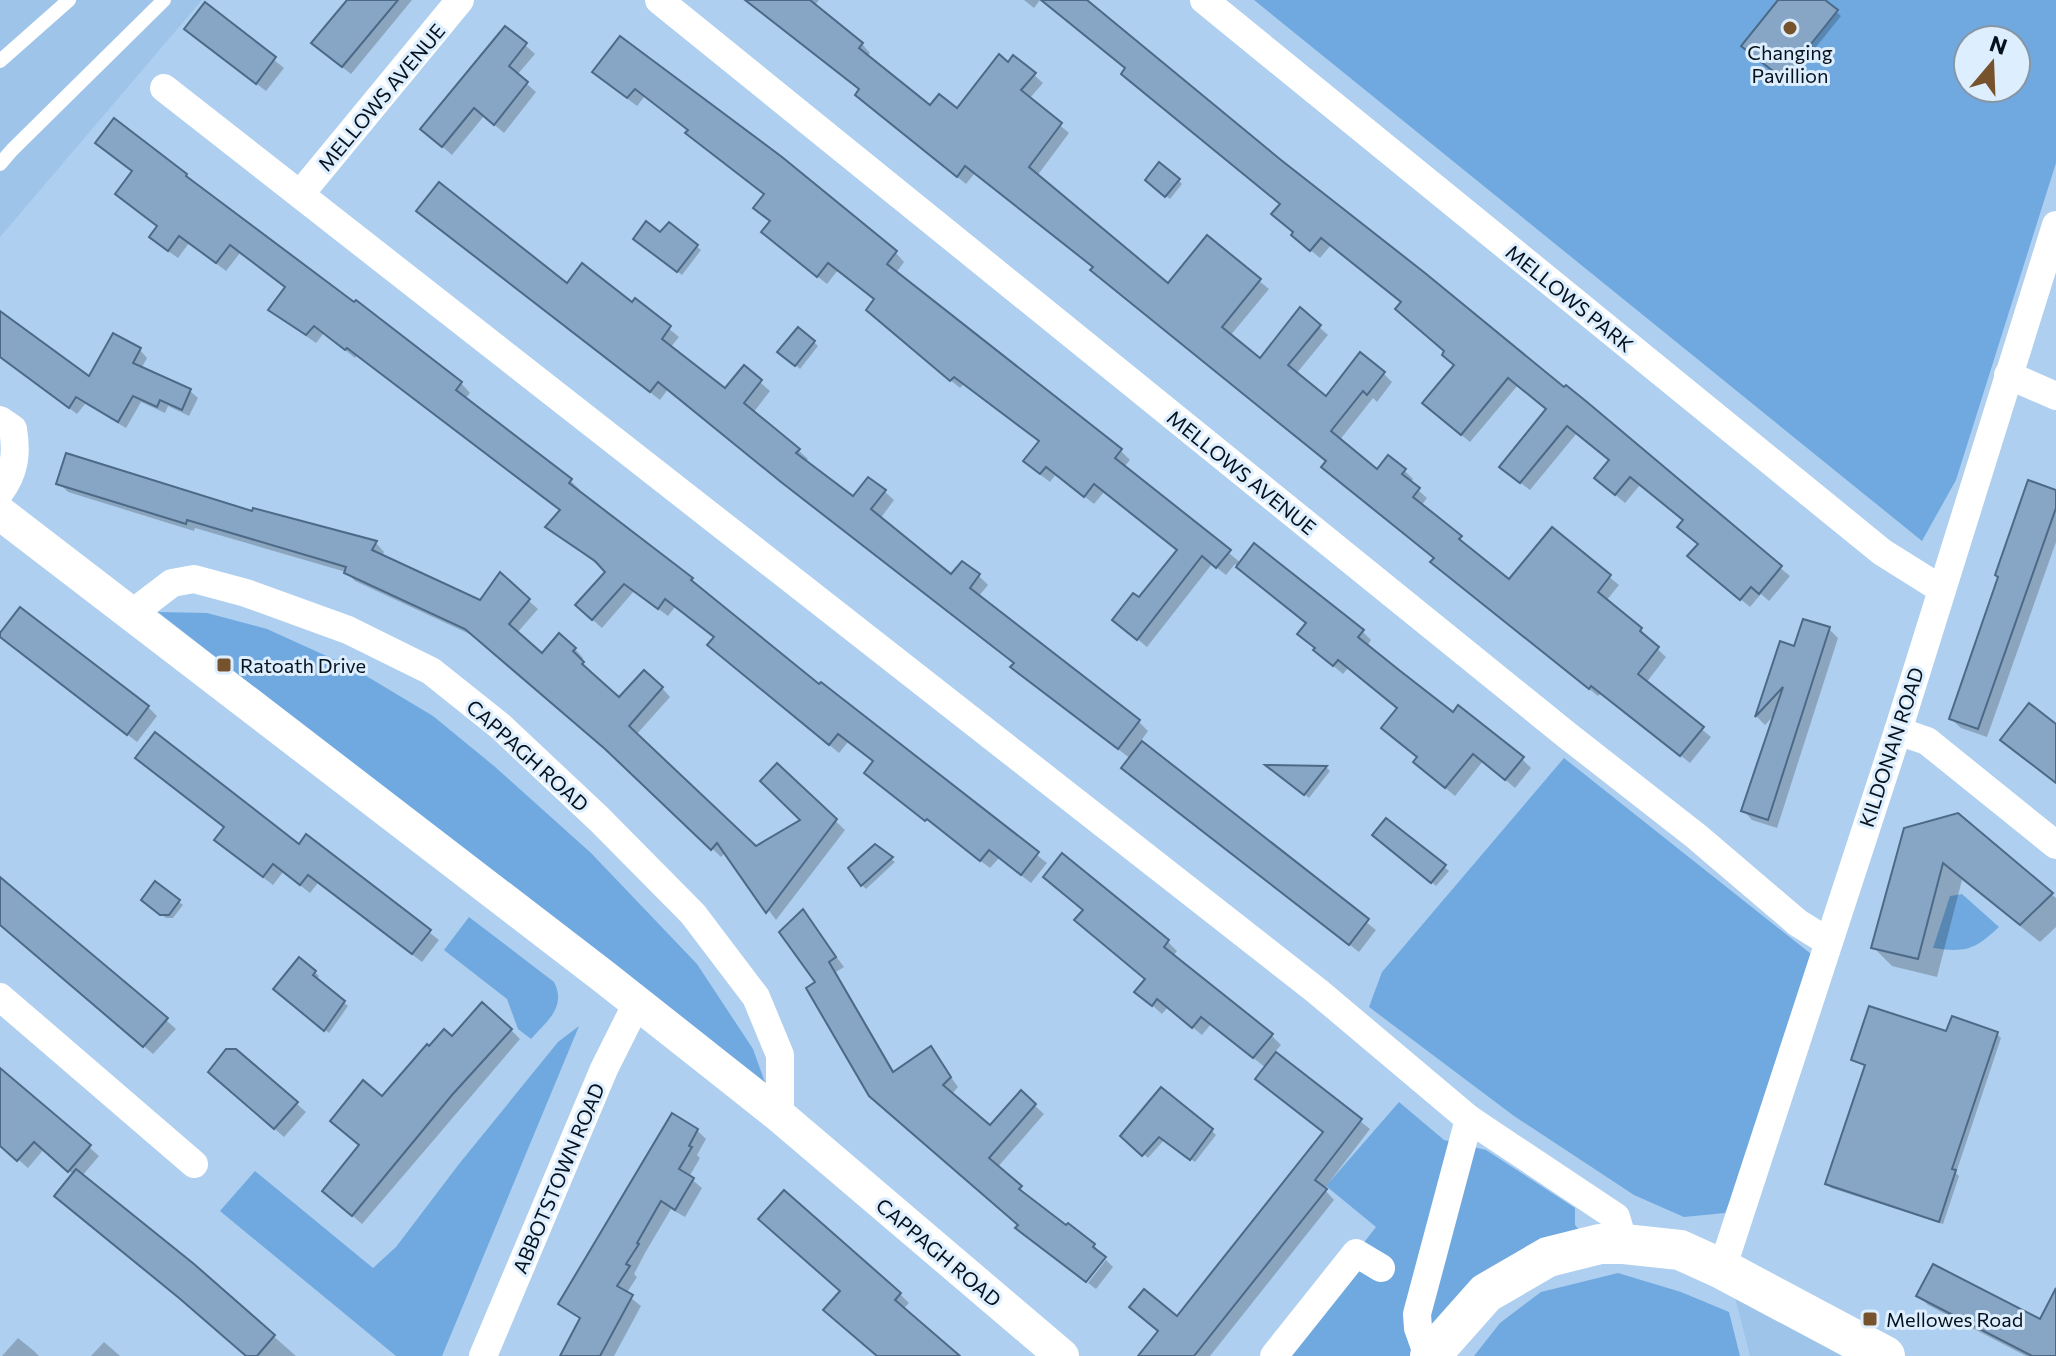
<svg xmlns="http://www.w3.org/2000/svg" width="2056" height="1356" font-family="Commissioner,sans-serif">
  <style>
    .built { fill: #9ec4ea }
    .green { fill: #70a9e0; fill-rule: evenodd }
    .shadow { fill: #0003 }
    .building { fill: #87a6c5; stroke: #4c6a87; stroke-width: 2 }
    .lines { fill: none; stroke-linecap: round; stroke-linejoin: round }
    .service { stroke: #fff; stroke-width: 14 }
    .minor { stroke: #fff; stroke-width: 28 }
    .tertiary { stroke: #fff; stroke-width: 34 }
    .secondary { stroke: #fff; stroke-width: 40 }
    .poi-dot { fill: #76532c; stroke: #ddeefe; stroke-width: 3 }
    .labels { text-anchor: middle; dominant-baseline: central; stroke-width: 6; stroke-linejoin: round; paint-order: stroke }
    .poi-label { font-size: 20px; fill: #06111c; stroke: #ddeefe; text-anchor: start }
    .street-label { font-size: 20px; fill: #06111c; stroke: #ddeefe }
  </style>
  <rect width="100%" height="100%" fill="#aecfef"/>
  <g class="built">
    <path d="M0 0H202L0 237Z"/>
    <path d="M1733 1290 1868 1356H1750Z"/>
  </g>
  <g class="green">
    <path d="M1254 0H2056V163L1956 480 1922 541ZM1968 40H2016V88H1968Z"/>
    <path d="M158 612 207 613 267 629 353 668 433 716 494 766 591 853 697 964 753 1049 768 1091Z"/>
    <path d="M1564 758 1811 954 1737 1185 1725 1213 1684 1217 1634 1195 1514 1116 1369 1007 1382 972Z"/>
    <path d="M1962 894 1999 927C1975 949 1967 953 1933 948L1950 896Z"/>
    <path d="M469 917 554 982C567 1007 546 1022 531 1039L518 1029 507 999 444 950Z"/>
    <path d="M579 1026 442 1356H396L220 1211 255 1171 373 1268 396 1247 459 1164 558 1042Z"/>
    <path d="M1399 1102 1444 1140 1486 1150 1575 1208V1225L1592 1246 1548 1257 1430 1356H1276L1376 1227 1326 1186Z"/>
    <path d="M1618 1273 1681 1292 1729 1312 1740 1356H1474L1500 1323 1541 1292Z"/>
  </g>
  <g class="shadow">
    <path d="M349 0H412L351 74 322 51Z"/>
    <path d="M745 0H819L814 6 862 44 870 53 867 57 930 108 957 111 1008 65 1034 75 1043 83 1029 99 1069 133 1037 176 1169 286 1207 238 1269 289 1230 336 1261 361 1300 310 1328 335 1296 374 1327 398 1361 355 1384 374 1392 382 1377 402 1373 398 1339 441 1378 472 1389 458 1405 471 1413 479 1410 483 1427 498 1421 506 1509 582 1552 530 1619 585 1606 601 1641 630 1649 638 1648 640 1666 657 1646 683 1711 737 1690 763 1601 693 1598 696 1441 571 1435 559 1328 462 1095 268 975 173 966 184 866 103 861 90Z"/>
    <path d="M1024 0H1040L1034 8Z"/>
    <path d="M1042 0H1082L1790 576 1769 601 1761 594 1750 607 1699 565 1700 545 1685 521 1640 485 1625 503 1606 487 1611 461 1577 433 1530 490 1510 475 1548 410 1518 385 1470 442 1433 412 1456 366 1403 303 1331 245 1320 258 1302 243 1282 205 1127 69Z"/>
    <path d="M1780 0H1822L1841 16 1788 82 1748 50Z"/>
    <path d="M205 5 284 68 266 91 196 38Z"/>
    <path d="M506 28 535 54 517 75 536 92 504 133 484 116 452 155 432 138Z"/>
    <path d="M620 38 780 158 896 253 904 262 896 273 1121 451 1130 460 1124 467 1241 563 1362 631 1371 640 1367 646 1453 715 1522 759 1531 768 1515 788 1483 761 1455 796 1425 771 1399 709 1348 668 1343 674 1325 659 1308 624 1235 564 1226 575 1212 564 1147 647 1124 628 1139 600 1178 551 1104 492 1094 504 1056 474 1050 482 1034 470 1040 442 964 384 960 388 877 319 876 300 838 270 827 284 773 241 766 195 645 96 637 106 604 81Z"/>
    <path d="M134 172 354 305 356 303 461 383 470 393 465 399 571 481 580 490 578 492 691 579 820 687 821 685 1047 863 1031 883 999 858 990 868 876 782 875 762 848 742 839 753 719 654 715 638 675 607 668 616 634 591 602 628 586 614 607 572 548 527 562 511 357 355 355 358 324 333 316 343 280 318 271 309 287 288 240 253 226 271 189 243 178 258 161 246 159 227Z"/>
    <path d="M1178 180 1182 184 1170 199 1151 184Z"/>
    <path d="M428 220 567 286 632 305 635 301 679 337 670 348 726 391 744 368 770 391 753 413 798 450 808 459 805 462 854 499 884 491 894 500 880 519 952 577 962 563 979 576 988 585 978 597 1139 722 1148 731 1140 742 1376 930 1359 952 1133 777 1131 759 1022 676 1015 664 793 491 668 389 660 400Z"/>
    <path d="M661 235 697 247 701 250 682 275 639 242Z"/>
    <path d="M0 314 90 379 140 350 147 358 141 369 190 391 198 398 189 416 168 406 165 413 141 402 126 428 85 404 77 414 0 357Z"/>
    <path d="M814 342 818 346 800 369 784 355Z"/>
    <path d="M59 483 253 514 376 543 384 552 382 557 481 602 500 575 538 609 517 633 542 656 575 649 583 658 581 661 592 672 590 674 620 700 662 688 670 697 636 735 756 849 803 820 778 766 845 830 776 920 726 852 721 857 617 758 476 637 355 581 346 572 195 528 194 531 68 492Z"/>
    <path d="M2056 492V542L1987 737 1961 728 1951 719Z"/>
    <path d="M1829 629 1838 638 1777 828 1752 820 1743 810 1776 713 1765 725 1757 717 1781 644 1795 649Z"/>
    <path d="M10 644 148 707 157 716 137 742Z"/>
    <path d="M137 758 300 846 307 837 439 940 422 962 318 883 310 893 283 872 273 885 226 849V828Z"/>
    <path d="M1270 767 1327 768 1330 771 1309 798Z"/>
    <path d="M1957 815 2056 898V927L2040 942 1962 880 1937 977 1892 966 1873 947Z"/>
    <path d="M1387 820 1449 871 1436 886 1379 839Z"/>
    <path d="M875 846 895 862 866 889 862 885Z"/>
    <path d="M1062 856 1168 942 1177 951 1173 956 1272 1036 1281 1045 1274 1053 1370 1129 1324 1189 1334 1200 1210 1356H1142L1178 1318 1324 1133 1266 1088 1257 1079 1266 1068 1211 1024 1202 1035 1168 1007 1162 1014 1137 992 1147 979 1085 911Z"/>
    <path d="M0 879 100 962 176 1029 153 1054 0 923Z"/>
    <path d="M179 902 183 905 173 918H166L147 904Z"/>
    <path d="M803 912 844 967 836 972 895 1073 931 1049 958 1087 951 1095 990 1127 1021 1093 1044 1114 997 1168 1029 1197 1028 1198 1094 1245 1102 1256 1020 1225 818 983Z"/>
    <path d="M315 972 319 976 316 980 348 1006 329 1033 280 993Z"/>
    <path d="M511 1030 520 1039 362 1224 334 1200 383 1099 452 1039Z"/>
    <path d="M1948 1034H1997L2001 1038 1956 1173 1959 1176 1943 1224 1831 1188 1827 1184 1867 1067 1853 1060Z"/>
    <path d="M0 1068 99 1156 82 1176 193 1265 296 1356H247L74 1175 44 1149 28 1168 0 1144Z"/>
    <path d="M220 1081 296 1103 306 1112 284 1137Z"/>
    <path d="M697 1130 706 1139 697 1155 700 1158 689 1177 702 1188 685 1217 671 1209 645 1253 634 1274 637 1277 626 1294 641 1306 614 1356H562L581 1320 561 1304Z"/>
    <path d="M1212 1131 1216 1135 1195 1162 1164 1140 1148 1158 1123 1136Z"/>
    <path d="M784 1193 900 1294 909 1303 903 1309 956 1356H878Z"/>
    <path d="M1106 1260 1113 1267 1096 1289 1088 1283Z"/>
    <path d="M1919 1296 2041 1322 2056 1311V1356H2026L1928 1305Z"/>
    <path d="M18 1338 34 1351 39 1356H2Z"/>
    <path d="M104 1342 119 1355 120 1356H91Z"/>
  </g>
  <g class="building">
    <path d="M347 0H398L342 67 311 43Z"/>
    <path d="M745 0H810L863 43 859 48 930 105 939 94 957 108 999 54 1008 62 1013 55 1036 73 1021 90 1062 123 1029 167 1168 283 1207 235 1261 279 1222 327 1260 358 1300 307 1321 325 1288 365 1326 396 1360 352 1385 372 1367 395 1363 391 1331 431 1377 469 1388 455 1406 469 1402 474 1420 488 1413 497 1462 536 1459 539 1509 579 1552 527 1611 575 1598 592 1642 628 1640 631 1659 647 1638 674 1704 727 1680 756 1591 686 1589 689 1430 562 1434 558 1321 467 1326 461 1090 270 1093 267 965 166 957 177 855 95 859 89Z"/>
    <path d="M1041 0H1087L1281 160 1425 273 1564 387 1566 385 1587 402 1782 566 1759 594 1751 587 1740 600 1687 556 1698 544 1677 527 1683 520 1630 477 1615 495 1594 478 1609 460 1567 426 1520 483 1499 467 1546 409 1508 378 1461 435 1422 403 1454 365 1442 355 1444 351 1395 309 1401 302 1321 238 1310 251 1291 235 1293 232 1271 214 1280 204 1121 74 1125 68Z"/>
    <path d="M1778 0H1825L1838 10 1783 79 1741 46Z"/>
    <path d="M205 2 276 57 256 84 184 29Z"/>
    <path d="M505 26 527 43 509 66 528 82 494 125 474 108 442 147 420 129Z"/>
    <path d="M620 36 782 157 897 251 887 264 1122 449 1115 458 1231 550 1216 568 1202 556 1137 640 1112 620 1133 593 1139 597 1177 550 1094 484 1084 497 1046 467 1040 474 1023 461 1039 441 954 377 950 381 866 310 874 299 828 263 817 277 761 232 770 221 753 208 764 194 685 133 688 130 635 89 627 98 592 72Z"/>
    <path d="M114 118 187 174 186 176 354 302 356 300 462 382 456 390 572 479 569 483 693 578 691 580 819 684 821 682 1039 852 1021 875 989 850 980 861 927 819 925 821 864 773 873 761 838 734 829 745 707 645 714 637 665 599 658 609 624 584 592 620 575 605 605 572 595 561 545 527 560 510 347 348 345 350 314 326 306 335 268 310 285 287 230 245 216 263 179 236 168 251 149 237 157 226 115 194 132 171 95 143Z"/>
    <path d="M1159 162 1180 179 1165 197 1145 180Z"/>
    <path d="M439 182 567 283 582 263 632 302 635 298 671 326 662 339 725 388 744 365 762 380 744 403 800 449 796 453 853 496 868 477 886 490 871 509 951 574 962 561 980 574 970 588 1140 720 1118 749 1010 667 1014 663 781 482 658 382 650 392 416 211Z"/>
    <path d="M646 221 660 232 669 222 698 245 677 272 633 239Z"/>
    <path d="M0 311 89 376 113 333 141 348 133 363 191 389 182 410 160 400 157 407 133 396 118 422 76 397 69 408 0 357Z"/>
    <path d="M798 327 815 341 795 366 777 352Z"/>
    <path d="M66 453 252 511 253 508 377 541 372 550 480 600 500 572 530 599 509 624 542 653 559 633 576 648 573 651 584 662 582 664 619 697 644 670 663 687 629 726 756 846 800 820 760 781 777 763 837 819 766 913 717 843 711 850 605 749 465 629 344 573 346 567 187 520 186 524 56 484Z"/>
    <path d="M2028 480 2056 490V508L1978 729 1949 719 1998 577 1995 575Z"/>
    <path d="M1254 543 1364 630 1358 637 1399 670 1453 712 1458 705 1524 757 1505 780 1473 754 1445 788 1413 762 1417 757 1381 728 1397 708 1338 660 1333 666 1313 650 1315 648 1297 634 1306 623 1236 567Z"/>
    <path d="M20 607 149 706 127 735 0 637V633Z"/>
    <path d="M1803 619 1830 627 1768 820 1741 811 1783 687 1755 717 1780 641 1794 646Z"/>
    <path d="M2029 703 2056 724V783L2000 740Z"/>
    <path d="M155 732 299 844 306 834 431 930 412 954 308 875 300 885 273 864 263 877 214 840 224 827 135 758Z"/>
    <path d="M1142 741 1369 919 1349 945 1121 768Z"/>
    <path d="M1265 765 1327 766 1304 795Z"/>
    <path d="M1958 813 2053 893 2020 925 1943 863 1918 959 1871 948 1904 828Z"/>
    <path d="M1386 818 1446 865 1431 883 1372 835Z"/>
    <path d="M875 844 893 857 861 886 848 868Z"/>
    <path d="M1062 853 1169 940 1164 947 1273 1034 1253 1058 1201 1017 1192 1028 1157 999 1152 1006 1134 992 1145 979 1074 920 1083 910 1043 877Z"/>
    <path d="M0 877 168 1018 143 1047 0 925Z"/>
    <path d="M155 881 180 900 169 915H160L141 900Z"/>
    <path d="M803 909 836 957 829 962 893 1072 931 1046 951 1077 943 1085 990 1125 1021 1090 1036 1104 989 1158 1022 1186 1019 1189 1066 1225 1068 1223 1095 1244 1093 1247 1106 1257 1086 1282 1015 1228 1018 1225 869 1096 806 988 815 982 779 932Z"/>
    <path d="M299 957 316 971 313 975 345 1001 324 1031 273 989Z"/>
    <path d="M482 1002 512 1029 452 1095 352 1216 322 1191 359 1145 330 1121 363 1080 382 1096 427 1044 429 1046 444 1029 452 1036Z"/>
    <path d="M1869 1006 1946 1031 1952 1016 1998 1032 1952 1169 1956 1170 1939 1222 1825 1184 1865 1065 1851 1060Z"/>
    <path d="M226 1049H236L298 1102 274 1129 208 1072Z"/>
    <path d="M1276 1052 1362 1119 1315 1180 1327 1189 1194 1356H1138L1158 1331 1129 1307 1144 1289 1177 1316 1323 1132 1255 1079Z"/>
    <path d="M0 1068 91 1145 68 1172 34 1142 17 1161 0 1146Z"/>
    <path d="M1161 1087 1213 1129 1190 1160 1159 1137 1142 1156 1120 1136Z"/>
    <path d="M672 1113 698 1129 689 1146 692 1147 679 1169 694 1178 675 1210 661 1201 637 1243 639 1244 626 1264 630 1266 617 1286 633 1295 600 1356H560L580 1318 558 1304Z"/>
    <path d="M76 1169 194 1264 275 1335 257 1356H246L179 1298 54 1196Z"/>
    <path d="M784 1190 901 1293 895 1300 960 1356H877L823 1310 840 1291 758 1219Z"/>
    <path d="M1933 1264 2040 1319 2056 1288V1356H2032L1916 1296Z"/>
  </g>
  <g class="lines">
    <g class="service">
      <path d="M0 61 69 0"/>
      <path d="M0 164 12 150 164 0"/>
    </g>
    <g class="minor">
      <path d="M659 0 1568 736 1696 836 1798 923 1827 941"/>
      <path d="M1204 0 1882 552 1941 589"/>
      <path d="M164 88 1317 991 1469 1119 1616 1217 1624 1244"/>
      <path d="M301 193 460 0"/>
      <path d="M2008 375 2056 396"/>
      <path d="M0 420 13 429C17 453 15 472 0 492"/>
      <path d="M130 615 172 583 194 579 246 593 348 630 431 671 500 726 599 819 693 914 756 997 780 1055V1116"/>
      <path d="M1898 731 1927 741 2056 845"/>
      <path d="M0 997 194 1164"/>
      <path d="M1722 1269 1898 731 2056 225"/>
      <path d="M483 1356 604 1069 637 1003"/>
      <path d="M1274 1356 1356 1253 1381 1268"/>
      <path d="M1428 1356 1418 1328 1417 1314 1469 1119"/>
    </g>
    <path class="tertiary" d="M0 513 603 976 722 1070 780 1116 1062 1356"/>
    <path class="secondary" d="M1430 1356 1486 1293 1548 1257 1600 1244H1624L1680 1250 1722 1269 1885 1356"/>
  </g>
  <g class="poi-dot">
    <circle cx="1790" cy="28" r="8"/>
    <rect x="216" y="657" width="16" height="16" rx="4"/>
    <rect x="1862" y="1311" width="16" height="16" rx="4"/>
  </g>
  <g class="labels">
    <g class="poi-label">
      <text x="1790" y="52" text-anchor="middle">Changing<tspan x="1790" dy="23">Pavillion</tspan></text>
      <text x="240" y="665">Ratoath Drive</text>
      <text x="1886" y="1319">Mellowes Road</text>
    </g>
    <g class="street-label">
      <text transform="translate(381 97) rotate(-50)">MELLOWS AVENUE</text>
      <text transform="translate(1570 298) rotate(39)">MELLOWS PARK</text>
      <text transform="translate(1242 472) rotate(39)">MELLOWS AVENUE</text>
      <text transform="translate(1891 747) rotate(-72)">KILDONAN ROAD</text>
      <text transform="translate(528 755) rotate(42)">CAPPAGH ROAD</text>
      <text transform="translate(558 1178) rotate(-67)">ABBOTSTOWN ROAD</text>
      <text transform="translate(939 1252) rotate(40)">CAPPAGH ROAD</text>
    </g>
  </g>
  <g transform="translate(1992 64) rotate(19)"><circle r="38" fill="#ddeefe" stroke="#8796a4" stroke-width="2"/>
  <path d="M0-6L14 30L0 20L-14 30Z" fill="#76532c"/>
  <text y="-12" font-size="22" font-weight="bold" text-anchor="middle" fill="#06111c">N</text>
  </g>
</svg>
